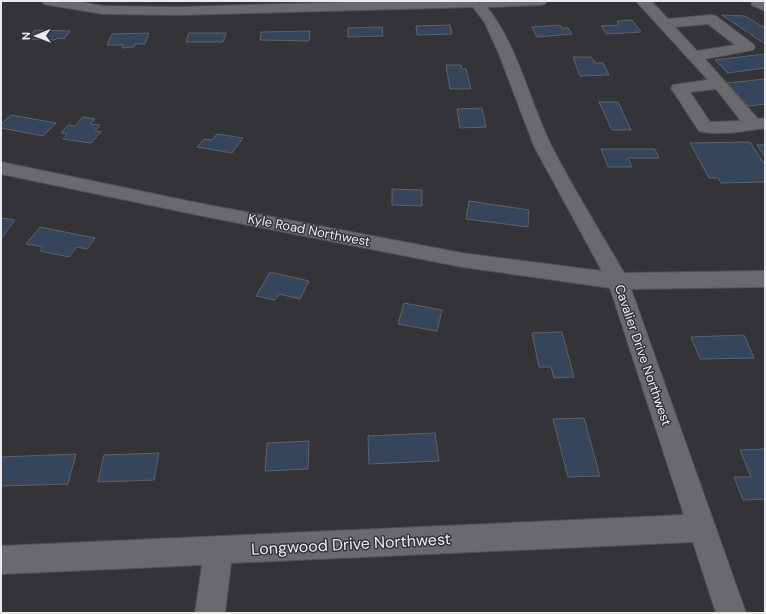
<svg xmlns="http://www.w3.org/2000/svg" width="766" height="614" font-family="'DM Sans',sans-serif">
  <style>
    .building { fill: #35455c; stroke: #5f6267 }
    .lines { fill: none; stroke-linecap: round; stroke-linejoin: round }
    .minor-casing { stroke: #525155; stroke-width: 2 }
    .minor { fill: #6a696e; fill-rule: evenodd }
    .labels { text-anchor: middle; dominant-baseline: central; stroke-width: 3; stroke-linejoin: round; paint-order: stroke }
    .street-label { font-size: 13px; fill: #ebebee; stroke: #343438 }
    .near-street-label { font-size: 16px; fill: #ebebee; stroke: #343438 }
  </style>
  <rect width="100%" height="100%" fill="#343438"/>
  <g class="building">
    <path d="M722 15 745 16 765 28V44Z"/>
    <path d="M632 20 641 32 607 34 601 26 619 25 617 21Z"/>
    <path d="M450 25 452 34 417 35 416 26Z"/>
    <path d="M560 25 562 28H568L572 34 537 37 532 27Z"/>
    <path d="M382 27 383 36 348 37V28Z"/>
    <path d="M35 30 70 31 64 39 57 38 55 40 27 39Z"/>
    <path d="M310 31 309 41 260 40 261 32Z"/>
    <path d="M149 33 145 44H135L134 47 122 48 124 45H107L112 34Z"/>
    <path d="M189 33H226L223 42H186Z"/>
    <path d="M765 54V68L728 73 715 60Z"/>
    <path d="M573 57H591L595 63H603L609 75 580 76Z"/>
    <path d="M446 65H461L462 69H466L471 89H450Z"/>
    <path d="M765 79V104L748 106 727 83Z"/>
    <path d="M599 102H618L631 130H612Z"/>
    <path d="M482 108 486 127 460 128 457 109Z"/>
    <path d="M11 115 56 123 43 136 1 128V124Z"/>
    <path d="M83 117 95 119 90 124 100 125 95 131 101 132 91 143 63 139 67 134 61 133 68 125 75 126Z"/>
    <path d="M217 134 243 138 232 153 197 147 204 139 212 140Z"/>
    <path d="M750 142 765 165V182L721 183 718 178H709L690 143Z"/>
    <path d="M757 145H765V157Z"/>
    <path d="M601 149H655L659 158H628L632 167H608Z"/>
    <path d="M392 189 422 190V206L392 205Z"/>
    <path d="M469 201 529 210 528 227 466 219Z"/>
    <path d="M1 218 15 220 1 239Z"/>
    <path d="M40 227 95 238 87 249 77 247 69 257 40 251 43 247 26 244Z"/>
    <path d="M270 272 309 281 300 299 279 294 275 300 256 296Z"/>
    <path d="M404 303 442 310 437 331 398 324Z"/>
    <path d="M562 332 574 377 554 378 551 367H539L532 333Z"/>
    <path d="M744 335 754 358 700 359 691 337Z"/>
    <path d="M584 418 600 476 568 477 553 419Z"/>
    <path d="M435 433 439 461 369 464 368 436Z"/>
    <path d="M309 441 308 469 265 471 267 443Z"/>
    <path d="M765 449V499L743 500 734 477H751L740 450Z"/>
    <path d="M159 453 154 480 98 482 104 455Z"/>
    <path d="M76 454 68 484 1 486V457Z"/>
  </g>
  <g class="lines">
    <g class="minor-casing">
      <g id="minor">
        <path d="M42 1H74L103 6 178 7 390 1H547L545 4 540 5 487 7C519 48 529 101 552 147 574 190 600 231 624 273L765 271V287L631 289 746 613H716L693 542 231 563 225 613H195L202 565 1 574V546L684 515 610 288 462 267 193 214 1 174V162L193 202 462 253 602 271 534 146 499 54 485 23 473 7 178 15 103 14 49 5 44 4Z"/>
        <path d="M636 1H651L668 19 711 15 716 16 753 44 755 47 753 50 705 59 758 119 765 118V128C744 131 719 136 699 131L671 88 673 85 708 80ZM708 24 735 45 697 51 675 27ZM716 89 741 121 710 122 690 92Z"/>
        <path d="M751 1H765V11L752 5Z"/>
      </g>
    </g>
    <use href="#minor" class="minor"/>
  </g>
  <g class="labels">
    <g class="street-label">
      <text transform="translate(309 230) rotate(11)">Kyle Road Northwest</text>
      <text transform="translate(643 355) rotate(71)">Cavalier Drive Northwest</text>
    </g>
    <g class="near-street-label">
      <text transform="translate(351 544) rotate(-3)">Longwood Drive Northwest</text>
    </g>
  </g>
  <rect width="766" height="614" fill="none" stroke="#ebebee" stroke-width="4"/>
  <g transform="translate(36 36) rotate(269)" stroke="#343438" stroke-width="3" paint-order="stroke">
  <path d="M0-3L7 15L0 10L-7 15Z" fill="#ebebee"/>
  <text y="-6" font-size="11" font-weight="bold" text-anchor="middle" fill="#ebebee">N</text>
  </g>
</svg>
